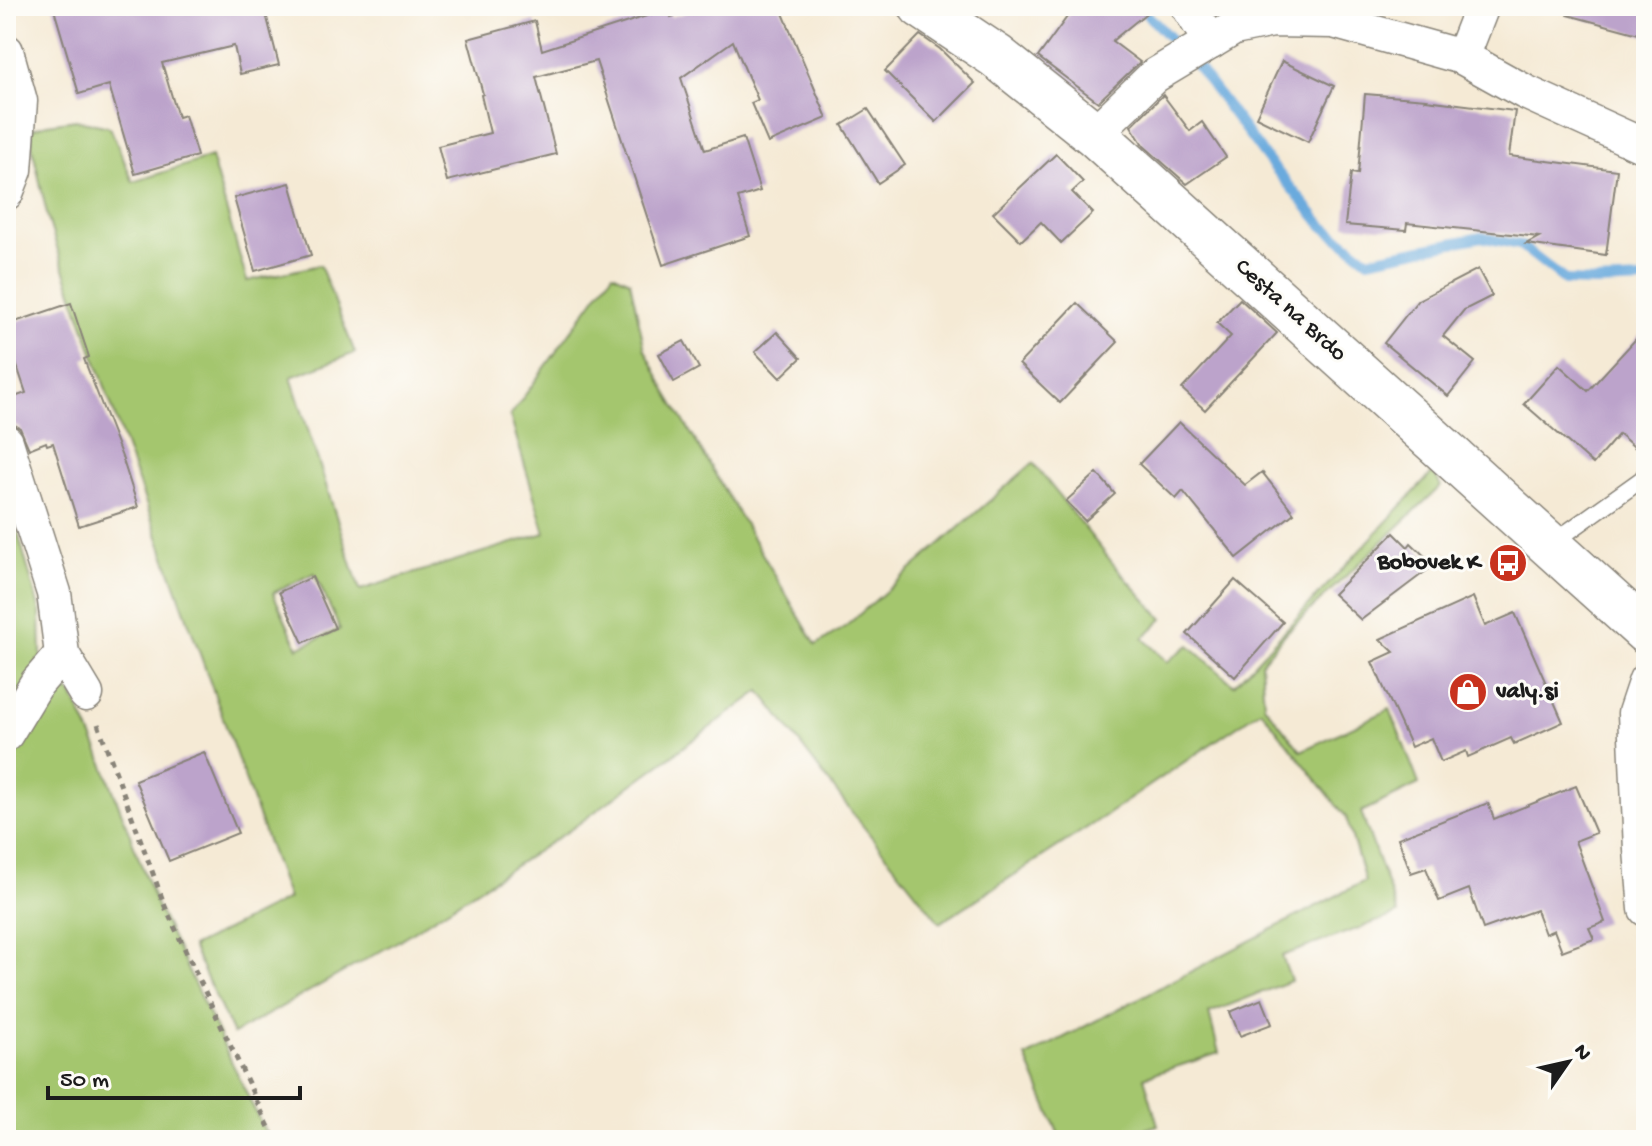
<svg xmlns="http://www.w3.org/2000/svg" width="1652" height="1146" font-family="'Gochi Hand',sans-serif">
  <style>
    .green { fill: #a4c66e; stroke: #607145; stroke-width: 2; fill-rule: evenodd }
    .lines { fill: none; stroke-linecap: round; stroke-linejoin: round }
    .stream { stroke: #6aaadd; stroke-width: 10 }
    .building { fill: #bca3cb }
    .lane-casing { stroke: #888378; stroke-width: 19 }
    .street-casing { stroke: #888378; stroke-width: 37 }
    .secondary-casing { stroke: #888378; stroke-width: 47 }
    .path { stroke: #888378; stroke-width: 5; stroke-dasharray: 6 6; stroke-linecap: butt }
    .lane { stroke: #fff; stroke-width: 16 }
    .street { stroke: #fff; stroke-width: 34 }
    .secondary { stroke: #fff; stroke-width: 44 }
    .labels { text-anchor: middle; dominant-baseline: central; stroke-width: 6; stroke-linejoin: round; paint-order: stroke }
    .street-label { font-size: 24px; fill: #1c1c1c; stroke: #fdfcf7 }
    .poi-label { font-size: 24px; font-weight: bold; fill: #1c1c1c; stroke: #fdfcf7; text-anchor: end }
  </style>
  <rect width="100%" height="100%" fill="#fdfcf7"/>
  <filter id="ink" filterUnits="userSpaceOnUse"><feTurbulence type="fractalNoise" baseFrequency=".0125" numOctaves="2"/><feDisplacementMap in="SourceGraphic" scale="16" xChannelSelector="R" yChannelSelector="G"/><feConvolveMatrix kernelMatrix="1 2 1 2 8 2 1 2 1" color-interpolation-filters="sRGB"/></filter>
  <filter id="wash" filterUnits="userSpaceOnUse"><feTurbulence type="fractalNoise" baseFrequency=".006" numOctaves="4" result="noise"/><feDisplacementMap in="SourceGraphic" scale="32" xChannelSelector="R" yChannelSelector="G"/><feGaussianBlur stdDeviation="1.8" result="paint"/><feColorMatrix in="noise" values="0 0 0 0 0 0 0 0 0 0 0 0 0 0 0 0 0 1.4 0 .05"/><feComposite in="paint" operator="in"/></filter>
  <g filter="url(#wash)">
    <rect width="100%" height="100%" fill="#f5ead5"/>
    <g class="green">
      <path d="M76 120 110 127 133 182 211 157 247 281 320 265 355 353 291 377 360 590 545 533 510 416 613 273 630 281 645 350 666 391 816 645 846 626 1033 463 1115 566 1163 619 1143 638 1167 662 1189 645 1234 685 1433 472 1441 486 1286 633 1261 663 1264 705 1301 751 1390 709 1419 784 1361 812 1398 914 1282 956 1291 981 1209 1013 1219 1053 1144 1077 1158 1125 1110 1140H1061L1026 1057 1365 881 1346 817 1261 710 1102 818 940 923 851 811 760 691 570 830 395 943 233 1034 192 947 288 899 126 448 59 254 48 219 32 146V129L47 124ZM314 573 340 629 298 648 273 593Z"/>
      <path d="M6 490 40 612 41 657 6 719Z"/>
      <path d="M58 684 72 694 98 750 156 904 269 1140H6V751L34 702Z"/>
    </g>
    <g class="lines">
      <path class="stream" d="M1139 6 1197 66 1267 159 1323 226 1368 260 1481 237 1520 245 1566 281 1596 282 1646 280"/>
    </g>
    <g id="blocks">
      <g class="building">
        <path d="M53 6H264L279 65 240 74 234 46 162 63 178 117 185 115 197 156 135 174 109 85 79 94Z"/>
        <path d="M705 6H780L827 118 768 143 751 103 758 100 733 41 681 78 705 150 743 138 760 191 738 198 750 236 663 265 596 61 536 77 556 154 447 181 438 146 490 133 481 95 483 94 468 39 535 21 542 50 668 9 671 17Z"/>
        <path d="M1075 6H1155L1112 41 1140 62 1098 102 1038 57Z"/>
        <path d="M1569 6H1646V36L1568 15Z"/>
        <path d="M920 35 940 49 975 83 936 122 885 71Z"/>
        <path d="M1282 61 1334 86 1308 142 1256 117Z"/>
        <path d="M1365 94 1427 99 1426 100 1515 111 1509 156 1617 170 1606 255 1526 244 1539 237 1407 223 1406 230 1345 225 1351 173 1358 174Z"/>
        <path d="M1163 95 1190 131 1202 122 1226 157 1187 184 1144 146 1131 126Z"/>
        <path d="M868 109 905 165 878 183 842 125Z"/>
        <path d="M1056 154 1083 182 1072 192 1093 213 1061 243 1041 222 1021 241 993 213Z"/>
        <path d="M290 183 311 255 255 271 234 198Z"/>
        <path d="M1478 269 1492 296 1464 310 1443 336 1475 362 1448 396 1384 343 1418 300Z"/>
        <path d="M1240 299 1277 333 1205 410 1182 389 1231 336 1217 323Z"/>
        <path d="M71 303 89 357 84 359 122 457 138 507 79 526 53 443 47 445 46 442 29 449 20 428 9 422 6 415V400L26 393 6 333V325Z"/>
        <path d="M1077 303 1118 342 1060 403 1019 364Z"/>
        <path d="M1646 328V457L1619 434 1593 464 1524 404 1559 365 1588 391Z"/>
        <path d="M777 332 801 358 780 378 755 352Z"/>
        <path d="M684 341 699 368 674 382 659 354Z"/>
        <path d="M1179 422 1245 485 1262 472 1294 513 1237 558 1183 491 1176 499 1139 464Z"/>
        <path d="M1097 473 1115 494 1085 521 1066 501Z"/>
        <path d="M1394 533 1408 547 1411 543 1434 565 1361 620 1333 594Z"/>
        <path d="M312 577 335 628 303 643 279 592Z"/>
        <path d="M1235 580 1283 622 1235 677 1187 634Z"/>
        <path d="M1473 597 1485 626 1515 613 1563 722 1514 744 1511 738 1468 757 1466 751 1441 762 1431 738 1411 747 1372 662 1394 652 1380 639Z"/>
        <path d="M204 752 238 833 169 861 135 780Z"/>
        <path d="M1576 786 1596 833 1575 841 1605 922 1589 928 1594 939 1562 951 1554 930 1545 934 1536 910 1483 929 1469 889 1439 901 1426 868 1411 873 1398 838 1488 803 1494 819Z"/>
        <path d="M1262 999 1272 1024 1240 1036 1230 1012Z"/>
      </g>
    </g>
  </g>
  <g filter="url(#ink)">
    <use href="#blocks" fill-opacity="0" stroke="#888378" stroke-width="2"/>
    <g class="lines">
      <g class="lane-casing">
        <path id="lane" d="M1551 544 1642 479 1646 473"/>
      </g>
      <g class="street-casing">
        <g id="street">
          <path d="M1188 6 1211 42"/>
          <path d="M6 51 20 101 15 170 6 193"/>
          <path d="M1462 57 1482 6"/>
          <path d="M1094 134 1154 76 1234 28 1273 20 1333 21 1462 57 1525 92 1646 147"/>
          <path d="M6 442 54 593 62 654 86 694"/>
          <path d="M1646 680 1635 713 1641 850 1646 909"/>
          <path d="M6 734 37 683 62 654"/>
        </g>
      </g>
      <g class="secondary-casing">
        <path id="secondary" d="M921 6 996 56 1094 134 1646 632"/>
      </g>
      <path class="path" d="M98 724 166 909 275 1140"/>
      <use href="#lane" class="lane"/>
      <use href="#street" class="street"/>
      <use href="#secondary" class="secondary"/>
    </g>
  </g>
  <defs>
    <g id="bus-disc" transform="scale(2)"><circle r="9.5" fill="#c8321e" stroke="#fdfcf7"/><path d="M-5-6H5V4H4V6H2V4H-2V6H-4V4H-5ZM-3.5-4V0h7V-4ZM-3.5 1.2v1.5H-2V1.2ZM2 1.2v1.5H3.5V1.2Z" fill="#fff"/></g>
    <g id="shop-disc" transform="scale(2)"><circle r="9.5" fill="#c8321e" stroke="#fdfcf7"/><path d="M-5-2.5h2.3a2.7 3.5 0 0 1 5.4 0H5L5.5 6h-11ZM-1.5-2.5h3a1.5 2.3 0 0 0-3 0Z" fill="#fff"/></g>
  </defs>
  <g fill-rule="evenodd">
    <use href="#bus-disc" x="1508" y="563"/>
    <use href="#shop-disc" x="1468" y="692"/>
  </g>
  <g class="labels">
    <g class="street-label">
      <text transform="translate(1290 311) rotate(42)">Cesta na Brdo</text>
    </g>
    <g class="poi-label">
      <text x="1480" y="563">Bobovek K</text>
      <text x="1496" y="692" text-anchor="start">valy.si</text>
    </g>
  </g>
  <rect width="1652" height="1146" fill="none" stroke="#fdfcf7" stroke-width="32"/>
  <g transform="translate(1568 1062) rotate(56)" stroke="#fdfcf7" stroke-width="6" paint-order="stroke">
  <path d="M0-6L14 30L0 20L-14 30Z" fill="#1c1c1c"/>
  <text y="-12" font-size="22" font-weight="bold" text-anchor="middle" fill="#1c1c1c">N</text>
  </g>
  <path d="M48 1086v12h252v-12" fill="none" stroke="#1c1c1c" stroke-width="4"/>
  <text x="60" y="1086" font-size="24" fill="#1c1c1c" stroke="#fdfcf7" stroke-width="6" paint-order="stroke">50 m</text>
</svg>
